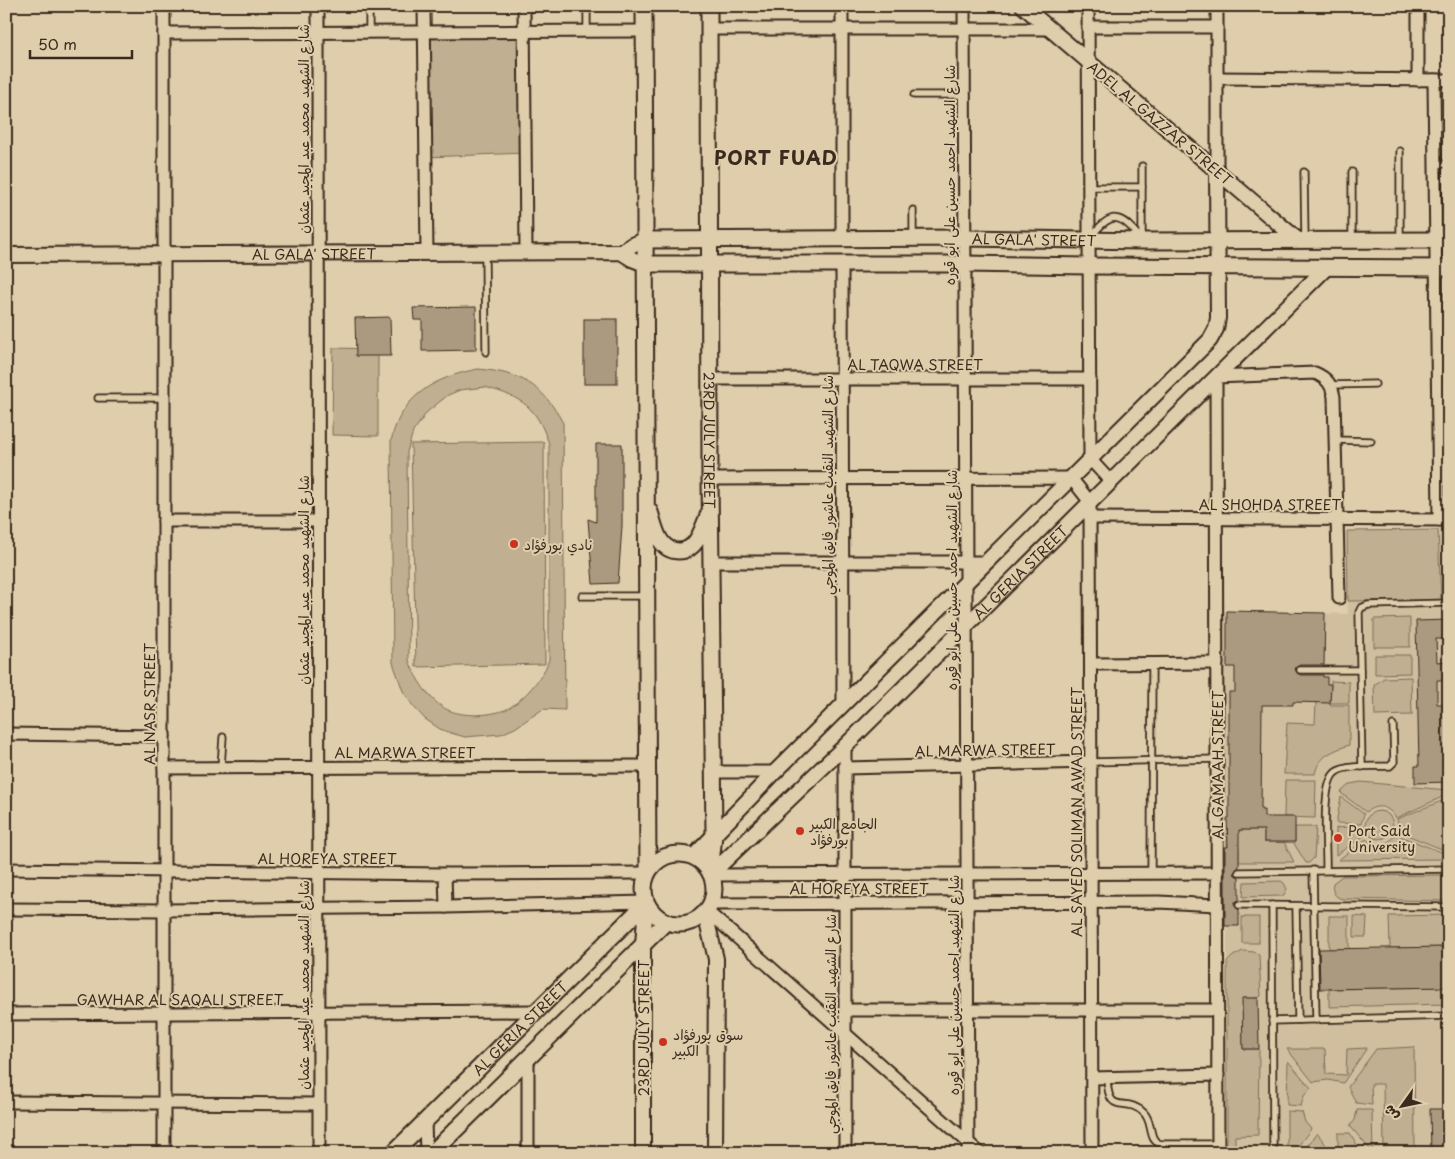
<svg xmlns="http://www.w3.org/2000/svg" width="1455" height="1159" font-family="'Playpen Sans','Playpen Sans Arabic',sans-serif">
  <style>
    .built { fill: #d0be9e }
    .green { fill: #c1af91; stroke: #7e6c58; fill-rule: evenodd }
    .building { fill: #ac9a80; stroke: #3b2a1e }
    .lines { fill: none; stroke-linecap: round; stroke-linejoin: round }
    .service-casing { stroke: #3b2a1e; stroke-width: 9 }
    .minor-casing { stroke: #3b2a1e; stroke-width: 15 }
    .tertiary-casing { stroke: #3b2a1e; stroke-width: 18 }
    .secondary-casing { stroke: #3b2a1e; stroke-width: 19 }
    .service { stroke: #dfcdab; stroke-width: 5.5 }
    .minor { stroke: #dfcdab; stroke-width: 11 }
    .tertiary { stroke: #dfcdab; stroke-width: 14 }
    .secondary { stroke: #dfcdab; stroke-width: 15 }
    .poi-dot { fill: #c8321e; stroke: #dfcdab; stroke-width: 2 }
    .labels { text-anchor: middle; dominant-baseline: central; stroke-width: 4; stroke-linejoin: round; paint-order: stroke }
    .street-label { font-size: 14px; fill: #3b2a1e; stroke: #dfcdab }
    .poi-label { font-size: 14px; fill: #3b2a1e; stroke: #dfcdab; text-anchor: start }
    .district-label { font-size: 19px; font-weight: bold; letter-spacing: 1px; fill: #3b2a1e; stroke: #dfcdab }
  </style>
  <rect width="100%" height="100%" fill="#dfcdab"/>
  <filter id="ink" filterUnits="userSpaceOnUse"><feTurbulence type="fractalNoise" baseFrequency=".02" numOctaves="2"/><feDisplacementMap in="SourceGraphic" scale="10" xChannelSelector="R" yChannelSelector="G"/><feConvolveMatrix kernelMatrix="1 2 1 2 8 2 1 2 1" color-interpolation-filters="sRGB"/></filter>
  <g filter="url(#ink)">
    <path class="built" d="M1449 530V1153H1227V927L1220 926V847H1227V801H1222L1223 611 1348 614 1347 531Z"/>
    <g class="green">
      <path d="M424 32H524L525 153 426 157Z"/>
      <path d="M333 348 378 349V436L332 435Z"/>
      <path d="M478 369C521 373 542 384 563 423L565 710 543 709 515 728 501 734 465 737 451 733 440 729 425 719 413 706 403 691 393 663 391 441C401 395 436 377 478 369ZM485 387C523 398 536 406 549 444V659C546 671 537 682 529 691 522 698 514 706 505 710 488 716 464 717 448 710 430 702 415 678 409 660L407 452 413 432 427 412 448 395 460 390Z"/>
      <path d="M544 442 545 664 416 667 411 444Z"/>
      <path d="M1438 530 1441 600 1348 601 1347 531Z"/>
      <path d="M1410 618V647H1374V619Z"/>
      <path d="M1375 655H1410V673L1375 674Z"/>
      <path d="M1411 677 1412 715 1375 716 1374 685 1384 678Z"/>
      <path d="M1331 681 1349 682V703H1331L1330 705H1349V745C1333 751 1319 755 1315 774H1284L1287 723 1315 724 1316 702H1330Z"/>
      <path d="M1285 780H1316L1315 818 1284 817Z"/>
      <path d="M1361 782 1447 790 1449 794 1396 818C1388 806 1378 803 1366 812L1342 794 1341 792 1350 784Z"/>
      <path d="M1341 797 1364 814 1361 824 1336 823Z"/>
      <path d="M1449 798V852L1397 831 1398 825 1397 819Z"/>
      <circle cx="1379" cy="825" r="14"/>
      <path d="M1361 826 1364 836 1336 855V828Z"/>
      <path d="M1295 827H1316L1314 858 1309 863H1306L1293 842H1295Z"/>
      <path d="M1227 830H1264V842H1284L1294 862H1239V847H1227Z"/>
      <path d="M1395 834 1449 855V859L1338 860 1366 839C1376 848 1389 846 1395 834Z"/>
      <path d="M1449 875V901L1343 899C1335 898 1331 891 1333 883L1342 876Z"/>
      <path d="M1281 881 1284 883 1287 889 1283 896 1243 897 1244 882Z"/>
      <path d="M1449 915V947L1390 948 1389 916Z"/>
      <rect x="1329" y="916" width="20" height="33"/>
      <path d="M1354 916 1367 917 1366 937H1354Z"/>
      <rect x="1242" y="917" width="17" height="26"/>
      <path d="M1243 951 1254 952 1259 955 1261 996 1258 998H1243V1049H1259L1258 1135 1235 1136V1153H1227V962L1233 956Z"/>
      <path d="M1449 987V1004L1329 1007V989Z"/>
      <path d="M1414 1047 1415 1153H1384L1383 1084H1371L1372 1105 1356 1103 1348 1087 1376 1049Z"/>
      <path d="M1367 1048 1343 1083 1328 1080 1313 1082 1287 1049H1325L1326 1074 1346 1075 1347 1049Z"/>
      <path d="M1288 1061 1311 1088 1304 1096 1301 1106 1287 1105Z"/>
      <path d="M1357 1110H1372L1373 1153 1350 1126 1355 1120Z"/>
      <path d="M1287 1111 1302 1112 1305 1122 1311 1129 1293 1153H1287Z"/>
      <path d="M1317 1133 1332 1153H1302Z"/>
      <path d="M1338 1133H1350L1362 1153H1338Z"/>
    </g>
    <g class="building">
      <path d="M476 307V350L422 351V320H414L413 308Z"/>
      <path d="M390 317 391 356H356L355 318Z"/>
      <rect x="584" y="319" width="33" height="65"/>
      <path d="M596 444H622V526L618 583 593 584 588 519 596 522Z"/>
      <path d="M1227 611 1325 613 1324 665H1300L1296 667 1295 670 1300 675H1323V677H1327V684H1331L1330 703 1293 702V705H1262L1261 810H1264V817H1295V842H1264V830H1239V867L1234 872 1235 875 1239 877V900L1235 902 1234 905 1239 910V926H1225V847H1228L1227 818H1229V692H1235V667H1227Z"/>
      <path d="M1449 620V639H1436L1437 662 1449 661V680H1437V704H1449V782L1415 783V766H1419L1416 621Z"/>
      <path d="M1449 947V987L1320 989 1319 949Z"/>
      <path d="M1242 998H1258L1259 1049H1243Z"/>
      <path d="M1430 1109H1449V1153H1431Z"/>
    </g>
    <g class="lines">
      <g class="service-casing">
        <g id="service">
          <path d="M369 6V33"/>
          <path d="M587 6V31"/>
          <path d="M914 95H964"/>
          <path d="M1434 164H1449"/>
          <path d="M1142 166V241"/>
          <path d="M1304 172 1305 240"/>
          <path d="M1352 172V238"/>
          <path d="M1089 187H1142"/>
          <path d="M913 210V237"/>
          <path d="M1400 238V151"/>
          <path d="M1090 239C1110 210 1121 213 1141 239"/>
          <path d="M485 253 486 352"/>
          <path d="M1331 385 1375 384"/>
          <path d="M98 398H164"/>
          <path d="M1335 440 1371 441"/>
          <path d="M582 596H645"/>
          <path d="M1300 670H1360"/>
          <path d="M1091 762 1217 759"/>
          <path d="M221 767 223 737"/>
          <path d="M1362 767 1359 612 1361 608 1368 605 1449 603"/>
          <path d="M1313 870 1316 1020"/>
          <path d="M1326 870C1327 850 1320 783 1336 772 1347 764 1376 767 1390 766L1394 762 1393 725"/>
          <path d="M1239 872 1449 869"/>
          <path d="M1151 873 1152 664"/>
          <path d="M1239 905 1449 907"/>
          <path d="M1272 905 1273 1153"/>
          <path d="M1296 906 1298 1020"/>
          <path d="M1272 1021 1449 1016"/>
          <path d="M1107 1077C1108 1119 1125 1094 1144 1113 1154 1123 1147 1142 1162 1144H1218"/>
        </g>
      </g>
      <g class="minor-casing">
        <g id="minor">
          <path d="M164 6V1153"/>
          <path d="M318 6 319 1153"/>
          <path d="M424 6 427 253"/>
          <path d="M524 6 526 253"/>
          <path d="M964 6 968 1153"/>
          <path d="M1088 6 1090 459 1111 482"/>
          <path d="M1088 27H1217"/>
          <path d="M710 29H1050"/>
          <path d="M164 33 644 31"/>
          <path d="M1217 78 1449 80"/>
          <path d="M1418 80V6"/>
          <path d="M1434 80 1439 520"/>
          <path d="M1217 171V6"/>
          <path d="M842 239V6"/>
          <path d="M842 265 843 705"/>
          <path d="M710 379H1090"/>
          <path d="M710 479 1071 478 1090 502 1092 1153"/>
          <path d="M1090 518 1449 520"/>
          <path d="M164 521H318"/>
          <path d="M711 562H986"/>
          <path d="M1091 664 1217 663"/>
          <path d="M6 734 164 736"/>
          <path d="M845 746V1153"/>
          <path d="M164 768 647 766"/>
          <path d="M845 768 1091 762"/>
          <path d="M713 772H775"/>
          <path d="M6 869 445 874 647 873"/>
          <path d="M445 874 446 907"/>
          <path d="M711 875 1217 873"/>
          <path d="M711 904 1159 902 1217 905"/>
          <path d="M6 909 164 910 446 907 646 902"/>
          <path d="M707 911 980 1153"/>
          <path d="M845 1010H1217"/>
          <path d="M6 1014 535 1011"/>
          <path d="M1092 1078 1218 1075"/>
          <path d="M6 1102 318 1104"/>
          <path d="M425 1122 426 1153"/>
          <path d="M528 1153V1058"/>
          <path d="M1218 1153 1216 377 1315 373C1327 378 1332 385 1334 397L1339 598"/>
        </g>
      </g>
      <g class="tertiary-casing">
        <g id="tertiary">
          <path d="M1023 6 1298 240"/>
          <path d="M621 252 632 245 645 240"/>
          <path id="s1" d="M6 255 621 252 632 259 645 264"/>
          <path d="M693 857 775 772 1210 340 1216 329 1218 318 1217 171"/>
          <path id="s2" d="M711 874 845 746 1327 267"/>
          <path d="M705 914 716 959 715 1153"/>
          <path d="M643 1153V945L646 904"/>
        </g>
      </g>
      <g class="secondary-casing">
        <g id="secondary">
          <path d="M644 6 648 871"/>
          <path id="s3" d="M709 6 710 479 714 835 710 873"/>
          <path id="s4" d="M645 240 965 238 1142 241 1449 240"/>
          <path d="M645 264H965L1089 266 1449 268"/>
          <path d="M650 512C655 527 658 551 679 551 684 551 689 549 693 545 701 537 705 522 709 513"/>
          <circle cx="679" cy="889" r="35"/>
          <path id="s5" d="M393 1153 646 903"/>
          <path d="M432 1153 666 922"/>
        </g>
      </g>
      <use href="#service" class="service"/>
      <use href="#minor" class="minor"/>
      <use href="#tertiary" class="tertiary"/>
      <use href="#secondary" class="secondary"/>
    </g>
  </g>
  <g class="poi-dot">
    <circle cx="514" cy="544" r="5"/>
    <circle cx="800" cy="831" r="5"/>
    <circle cx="1338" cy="838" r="5"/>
    <circle cx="663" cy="1042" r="5"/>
  </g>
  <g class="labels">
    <g class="street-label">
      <text transform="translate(1160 123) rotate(40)">ADEL AL GAZZAR STREET</text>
      <text transform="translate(303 129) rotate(-90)">شارع الشهيد محمد عبد المجيد عثمان</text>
      <text transform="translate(949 175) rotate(-90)">شارع الشهيد احمد حسين على ابو قوره</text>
      <text stroke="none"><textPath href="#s4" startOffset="389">AL GALA' STREET</textPath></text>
      <text stroke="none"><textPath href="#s1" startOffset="308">AL GALA' STREET</textPath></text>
      <text x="915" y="364">AL TAQWA STREET</text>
      <text stroke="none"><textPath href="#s3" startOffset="434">23RD JULY STREET</textPath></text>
      <text transform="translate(827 485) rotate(-90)">شارع الشهيد النقيب عاشور فايق الموجي</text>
      <text x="1270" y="504">AL SHOHDA STREET</text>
      <text stroke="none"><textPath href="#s2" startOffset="432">AL GERIA STREET</textPath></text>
      <text transform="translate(303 580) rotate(-90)">شارع الشهيد محمد عبد المجيد عثمان</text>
      <text transform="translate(951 580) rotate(-90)">شارع الشهيد احمد حسين على ابو قوره</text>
      <text transform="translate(149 704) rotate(-90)">AL NASR STREET</text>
      <text transform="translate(985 750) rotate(-1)">AL MARWA STREET</text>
      <text x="405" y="752">AL MARWA STREET</text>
      <text transform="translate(1217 765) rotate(-90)">AL GAMAAH STREET</text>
      <text transform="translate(1076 812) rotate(-90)">AL SAYED SOLIMAN AWAD STREET</text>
      <text x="327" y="858">AL HOREYA STREET</text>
      <text x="859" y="888">AL HOREYA STREET</text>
      <text transform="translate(303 985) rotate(-90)">شارع الشهيد محمد عبد المجيد عثمان</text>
      <text transform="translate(953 985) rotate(-90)">شارع الشهيد احمد حسين على ابو قوره</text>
      <text x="180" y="999">GAWHAR AL SAQALI STREET</text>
      <text transform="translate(830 1024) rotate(-90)">شارع الشهيد النقيب عاشور فايق الموجي</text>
      <text stroke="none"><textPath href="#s5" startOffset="178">AL GERIA STREET</textPath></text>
      <text transform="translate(643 1028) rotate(-90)">23RD JULY STREET</text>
    </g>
    <g class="poi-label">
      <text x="524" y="544">نادي بورفؤاد</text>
      <text x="810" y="823">الجامع الكبير<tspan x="810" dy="16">بورفؤاد</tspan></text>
      <text x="1348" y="830">Port Said<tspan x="1348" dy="16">University</tspan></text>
      <text x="673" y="1034">سوق بورفؤاد<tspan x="673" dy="16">الكبير</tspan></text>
    </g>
    <g class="district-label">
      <text x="776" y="157">PORT FUAD</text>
    </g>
  </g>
  <rect width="1455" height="1159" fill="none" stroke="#dfcdab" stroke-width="25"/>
  <rect x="12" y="12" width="1430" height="1134" fill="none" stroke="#3b2a1e" stroke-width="2" filter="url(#ink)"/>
  <g transform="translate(1402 1106) rotate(237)" stroke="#dfcdab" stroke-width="4" paint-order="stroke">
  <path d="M0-4L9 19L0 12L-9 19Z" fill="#3b2a1e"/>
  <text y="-8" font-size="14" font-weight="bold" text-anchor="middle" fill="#3b2a1e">ش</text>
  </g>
  <path d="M30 50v8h102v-8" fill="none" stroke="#3b2a1e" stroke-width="2.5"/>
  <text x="38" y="50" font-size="15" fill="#3b2a1e" stroke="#dfcdab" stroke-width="4" paint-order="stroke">50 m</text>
</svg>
